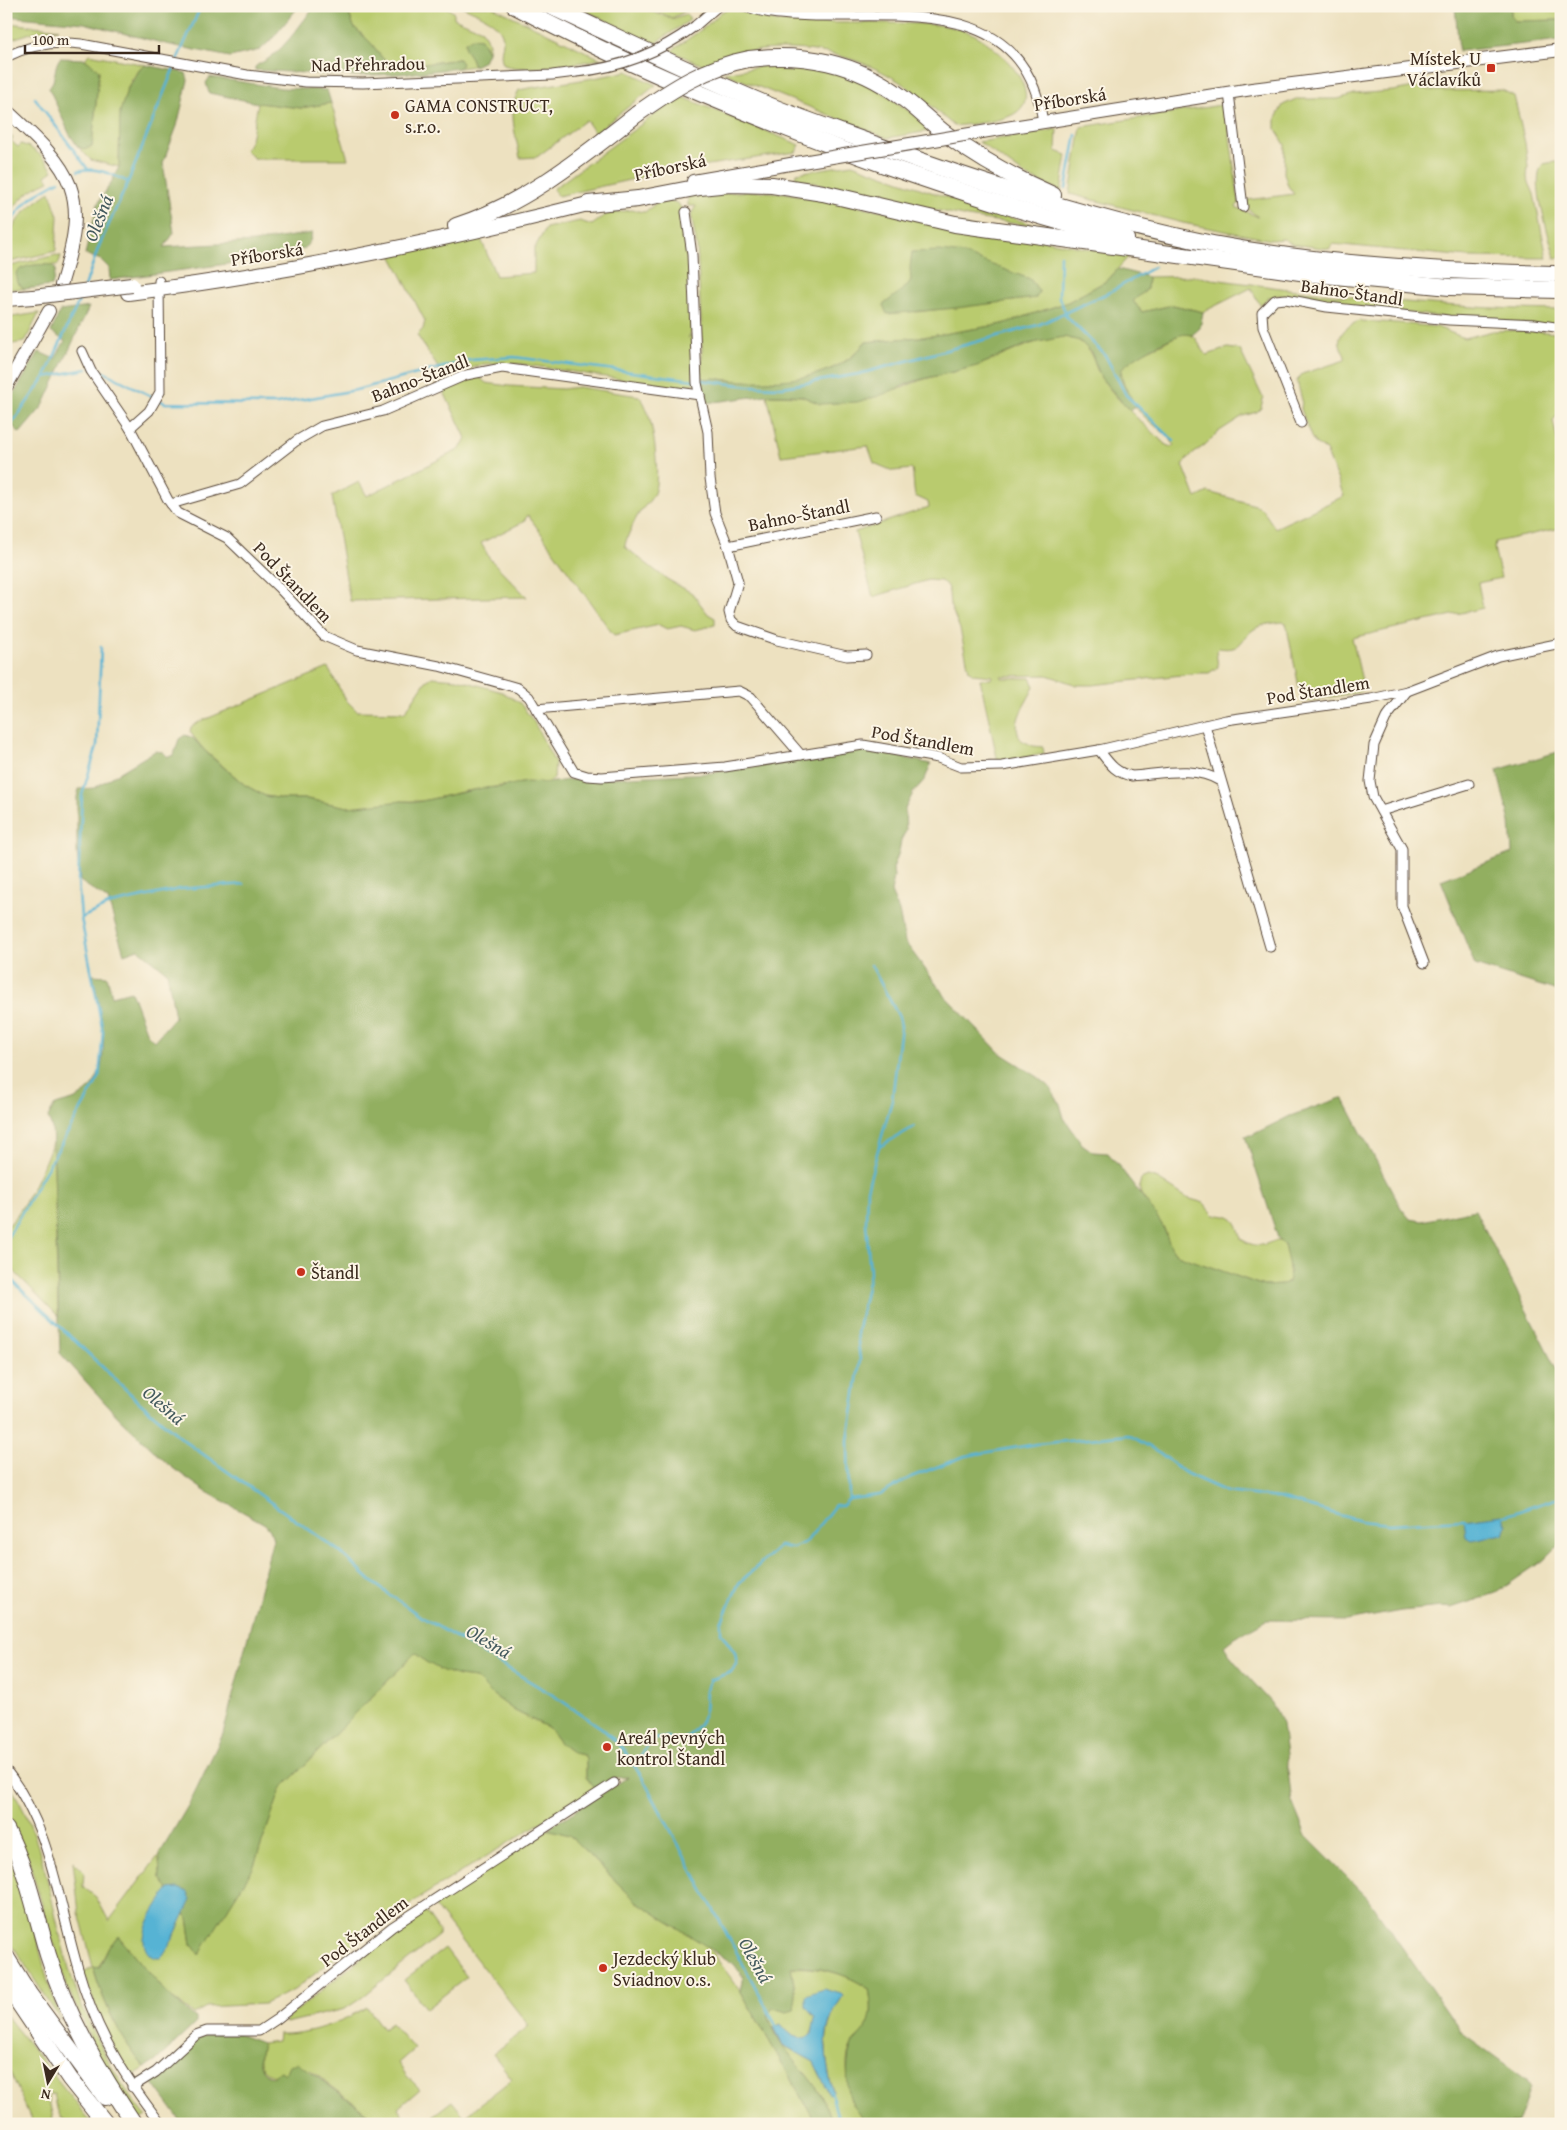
<svg xmlns="http://www.w3.org/2000/svg" width="1567" height="2130" font-family="'Gentium Book Plus',serif">
  <style>
    .green { fill: #b9cb6e; stroke: #7a7a46; fill-rule: evenodd }
    .forest { fill: #92af61; stroke: #666c40 }
    .water { fill: #56b3d4; stroke: #486e79 }
    .lines { fill: none; stroke-linecap: round; stroke-linejoin: round }
    .stream { stroke: #56b3d4; stroke-width: 2.5 }
    .minor-casing { stroke: #564536; stroke-width: 11 }
    .secondary-casing { stroke: #564536; stroke-width: 14 }
    .primary-casing { stroke: #564536; stroke-width: 16 }
    .motorway-casing { stroke: #564536; stroke-width: 18 }
    .minor { stroke: #fff; stroke-width: 9 }
    .secondary { stroke: #fff; stroke-width: 12 }
    .primary { stroke: #fff; stroke-width: 14 }
    .motorway { stroke: #fff; stroke-width: 16 }
    .minor-bridge-casing { stroke: #564536; stroke-width: 11; stroke-linecap: butt }
    .secondary-bridge-casing { stroke: #564536; stroke-width: 14; stroke-linecap: butt }
    .primary-bridge-casing { stroke: #564536; stroke-width: 16; stroke-linecap: butt }
    .motorway-bridge-casing { stroke: #564536; stroke-width: 18; stroke-linecap: butt }
    .minor-bridge { stroke: #fff; stroke-width: 9 }
    .secondary-bridge { stroke: #fff; stroke-width: 12 }
    .primary-bridge { stroke: #fff; stroke-width: 14 }
    .motorway-bridge { stroke: #fff; stroke-width: 16 }
    .poi-dot { fill: #c8321e; stroke: #fcf5e5; stroke-width: 2 }
    .labels { text-anchor: middle; dominant-baseline: central; stroke-width: 4; stroke-linejoin: round; paint-order: stroke }
    .poi-label { font-size: 18px; fill: #3b2a1e; stroke: #fcf5e5; text-anchor: start }
    .street-label { font-size: 18px; fill: #3b2a1e; stroke: #fcf5e5 }
    .water-label { font-size: 19px; font-style: italic; fill: #445a5e; stroke: #fcf5e5 }
  </style>
  <rect width="100%" height="100%" fill="#fcf5e5"/>
  <filter id="ink" filterUnits="userSpaceOnUse"><feTurbulence type="fractalNoise" baseFrequency=".02" numOctaves="2"/><feDisplacementMap in="SourceGraphic" scale="10" xChannelSelector="R" yChannelSelector="G"/><feConvolveMatrix kernelMatrix="1 2 1 2 8 2 1 2 1" color-interpolation-filters="sRGB"/></filter>
  <filter id="wash" filterUnits="userSpaceOnUse"><feTurbulence type="fractalNoise" baseFrequency=".0096" numOctaves="4" result="noise"/><feDisplacementMap in="SourceGraphic" scale="20" xChannelSelector="R" yChannelSelector="G"/><feGaussianBlur stdDeviation="1.12" result="paint"/><feColorMatrix in="noise" values="0 0 0 0 0 0 0 0 0 0 0 0 0 0 0 0 0 1.4 0 .05"/><feComposite in="paint" operator="in"/></filter>
  <g filter="url(#wash)">
    <rect width="100%" height="100%" fill="#ede1c0"/>
    <g class="green">
      <path d="M346 6H445L454 13V18L482 30 489 43 488 52 485 45 471 58 474 66 459 68 462 64 458 59 411 66H393L383 59 371 43 354 27Z"/>
      <path d="M462 6H491L601 59C577 63 526 73 504 65 499 56 502 51 503 42 504 22 477 14 462 6Z"/>
      <path d="M576 6H637L672 19 686 14 690 20 654 44Z"/>
      <path d="M645 6H695L672 18Z"/>
      <path d="M1511 6H1561V20L1515 21 1511 16Z"/>
      <path d="M729 9C749 12 763 20 784 22 818 23 853 23 887 23 915 24 946 22 973 34 993 43 1046 90 1017 112 1004 122 971 124 954 126 940 114 926 101 910 89 852 46 769 37 702 65L671 51 705 27 721 12Z"/>
      <path d="M6 23H8L59 29 34 32 6 41Z"/>
      <path d="M89 54 146 65C116 84 120 136 119 167L91 160 78 147 86 149 92 146 99 71 85 59Z"/>
      <path d="M773 64 816 65 866 81 936 130 887 138 724 73Z"/>
      <path d="M627 71 656 85 595 133 586 120 537 157 520 158C516 135 507 111 519 90 555 83 592 80 627 71Z"/>
      <path d="M1414 87 1435 91 1502 90 1514 96 1525 143 1528 166 1527 178 1534 194 1547 258 1468 257 1332 244 1330 249 1292 244 1284 239 1271 240 1183 223 1070 194 1081 127 1221 105 1226 107 1239 203 1236 207 1258 217 1247 208V200L1294 194 1288 186 1284 173 1285 145 1276 129V118L1283 105 1296 99H1338L1354 94 1393 91Z"/>
      <path d="M680 96 800 145 796 152 674 170 558 196 553 189Z"/>
      <path d="M258 103 301 108 331 103 348 159H255L245 150 251 140Z"/>
      <path d="M1057 129 1056 151 1067 155 1061 191 1026 176 979 142Z"/>
      <path d="M6 131 13 138 11 141 18 147 21 144C35 148 45 158 53 171L46 176 49 181C29 189 17 201 6 219Z"/>
      <path d="M1561 161V258H1555C1550 237 1529 180 1543 164Z"/>
      <path d="M852 164 931 192 1040 227 967 217 794 178 797 173Z"/>
      <path d="M752 191 786 193 1129 256 1108 280 1068 302 1003 324 931 336 865 342C843 375 789 383 752 382 735 382 719 377 702 379V337L697 247 691 214 696 206H688V195ZM913 259 1012 273 1030 279 1039 291 1036 298 916 312 883 305C892 298 908 290 911 280 913 274 910 267 913 259Z"/>
      <path d="M50 192 58 216 56 251 6 263C6 226 21 212 50 192Z"/>
      <path d="M664 201 678 203 683 211 691 275V333L688 338 692 335 694 383 684 389 521 364H484L444 377 417 335 423 329 425 321 390 253 479 234 496 276 534 273V249L546 228 580 221 592 225 607 214 631 210 645 212 655 204Z"/>
      <path d="M56 255 61 256 58 265 29 266 18 283 24 289H6V267Z"/>
      <path d="M1194 276C1221 281 1247 283 1273 287 1369 300 1464 309 1561 310V327L1434 316 1314 302 1279 295 1268 298 1260 305 1251 288 1203 312 1173 305 1142 312 1133 301 1147 289 1148 277Z"/>
      <path d="M39 313 25 342 6 345V318Z"/>
      <path d="M1360 321 1397 323 1437 327 1464 338 1493 331 1528 330 1555 333 1561 336V410L1553 421 1561 457V528L1495 542 1494 548 1501 578 1478 583 1483 608 1352 638 1363 685V689L1359 692 1302 702 1286 623 1283 622C1275 623 1263 624 1256 628 1239 638 1244 652 1219 648L1216 651 1218 667 1209 673H1199L1092 685H1077L1047 675 1001 676 1002 678H1030L1034 686C1028 703 1009 721 1021 740L1033 746 1043 747 1044 754 998 762 980 679H991L992 676 973 674 969 670 960 629 950 605 949 593 947 586 941 581 928 580 873 597 855 532 929 507 928 502 915 496C913 486 914 478 912 469L893 471 874 463 868 446 781 456 767 395 802 396 810 400 902 388C925 376 951 374 975 366 1005 357 1033 338 1065 337 1070 336 1075 338 1079 341 1095 352 1093 366 1102 379 1120 404 1144 424 1166 445L1171 447 1174 445 1169 437C1158 428 1144 418 1135 406 1131 399 1117 374 1123 367 1130 357 1147 350 1159 345 1168 341 1181 331 1191 335 1200 338 1199 351 1207 355L1228 348 1240 350 1263 398 1261 408 1257 412 1243 416 1218 432 1206 444 1188 458 1183 465 1196 498 1208 492 1255 505 1262 509 1275 528 1344 496 1326 450 1315 443 1311 437 1301 409 1302 400 1297 381 1302 374 1345 360C1346 354 1341 351 1340 345 1337 333 1350 324 1360 321Z"/>
      <path d="M479 377 486 383 509 386 563 389 578 387 639 396C653 408 660 472 655 490 653 499 645 505 640 512 636 517 624 542 625 547L665 578 692 593 708 614 715 618V625L695 630 681 626 667 629 659 625 614 635 612 633 528 515 523 522 481 543 490 559 527 597 350 601 332 496 359 482 367 496 460 449 466 438 443 390Z"/>
      <path d="M328 668 346 700 357 711 405 712 426 681 432 677 457 679 502 692 520 703 534 722 555 763 554 779 547 783H523L466 791 423 801H402L374 805 348 807 307 799H284L265 796 245 785 204 750 190 732 191 727 199 722Z"/>
      <path d="M52 1142 54 1166 58 1316 6 1263V1227C21 1217 47 1160 52 1142Z"/>
      <path d="M1148 1176 1158 1179 1187 1198 1204 1203 1214 1215C1234 1215 1238 1221 1241 1239 1264 1254 1268 1237 1283 1242L1288 1256 1290 1280 1283 1285 1264 1286 1177 1255 1170 1246 1164 1228 1141 1194 1139 1187 1141 1179Z"/>
      <path d="M415 1653 426 1662 459 1676 476 1678 493 1695 515 1711 549 1728 560 1743 573 1753 583 1755 586 1758V1777L595 1789 387 1918 294 1990 264 2004 206 2007 194 2014 169 1996 118 1936 109 1947 98 1968H93C104 2005 120 2038 145 2068L134 2075C111 2055 94 2002 83 1972L93 1967 79 1913 73 1861 84 1872 83 1887 96 1897 109 1921 159 1855 160 1878 188 1918 192 1944 199 1954 253 1868 281 1789Z"/>
      <path d="M6 1780C45 1836 49 1899 67 1962 83 2017 109 2071 146 2116L139 2120 102 2065 65 1982 29 1861 6 1813Z"/>
      <path d="M547 1829 569 1835 636 1901 707 1946 740 1990 817 2124H455L512 2079 493 2054 529 2026 434 1905Z"/>
      <path d="M6 1844 28 1904 48 1982 61 2021 6 1935Z"/>
      <path d="M425 1911 439 1931V1935L360 1999 345 2009 286 2023 285 2020 364 1956Z"/>
      <path d="M445 1948 467 1977 426 2009 404 1980Z"/>
      <path d="M790 1968C818 1966 846 1973 869 1989 872 2005 874 2020 863 2033 859 2037 854 2040 852 2044 839 2068 854 2102 866 2124H833C829 2114 826 2104 821 2095 803 2066 777 2048 768 2014L773 2007 796 1995ZM843 1996C821 2030 824 2054 833 2092L822 2079 814 2062 783 2045 774 2027 781 2024C795 2043 813 2046 815 2018L810 2012Z"/>
      <path d="M367 2007 383 2029 391 2023 414 2049 398 2063 406 2075 420 2089 398 2108 409 2124H382L310 2070C282 2075 251 2085 262 2043L277 2041 278 2034C310 2035 339 2023 367 2007Z"/>
      <path d="M6 2015 12 2023 93 2124C82 2124 65 2125 59 2114 56 2108 56 2100 54 2094L48 2095 54 2124H33L6 2062Z"/>
      <path d="M452 2101 464 2116 454 2124H422Z"/>
    </g>
    <g class="forest">
      <path d="M6 6H299L272 39 260 50 230 57 166 44 84 23 6 16Z"/>
      <path d="M315 6H346L354 27 371 43 383 59 393 66H411L459 59 462 64 459 68 414 73 356 76 255 70V67C259 63 264 62 268 59 287 46 301 23 315 6Z"/>
      <path d="M1455 6H1511V16L1515 21 1561 20V40L1459 51Z"/>
      <path d="M472 38 481 39 488 52 484 61 474 66 471 58 465 49V42Z"/>
      <path d="M60 58 85 59 99 70 92 146 86 149 78 147 69 133 49 88C57 79 53 67 60 58Z"/>
      <path d="M146 65 186 73 188 80 177 126 163 163 174 233 164 247 254 242 312 233 310 241 304 249 227 264 110 280 109 268 101 260 85 254 98 203 111 183 119 167 120 112 127 90 140 69Z"/>
      <path d="M210 77 281 88 327 90 331 103 301 108 258 103 209 93 206 83Z"/>
      <path d="M940 251 963 254 1030 279 1039 291 1036 298 956 308 887 314 883 305 906 287 911 280 910 268 912 252Z"/>
      <path d="M52 265 56 269 52 286 24 289 18 283 16 273C24 264 40 264 52 265Z"/>
      <path d="M1118 269 1148 277 1147 289 1133 301 1142 312 1173 305 1203 312 1200 328 1192 335C1190 335 1187 334 1185 334 1175 334 1123 361 1121 371 1119 382 1131 396 1136 406L1129 410 1101 378 1091 352 1080 341 1064 337 1028 344 977 366 915 381 879 396 857 402 820 404 802 396 792 395H767L706 403 702 379 717 378 724 380C767 383 839 383 865 342L931 336 1003 324 1068 302 1108 280Z"/>
      <path d="M89 307 43 406 20 433 7 421 13 395 39 352 55 359 65 341 51 332 60 311Z"/>
      <path d="M185 735 193 738 209 755 245 785 265 796 284 799H307L348 807 402 801 417 802 483 788 501 787 526 782 547 783 568 780 711 773 771 764 857 747 931 764 925 779 913 793 905 809 906 831 901 840 899 852 893 868 894 877 891 892 899 911 905 942 945 996 1000 1053 1038 1077 1049 1086 1060 1104 1064 1118 1082 1144 1093 1152 1108 1153C1127 1176 1145 1199 1161 1223 1167 1233 1168 1246 1177 1255L1264 1286 1283 1285 1288 1282 1290 1271 1284 1244 1279 1241 1245 1136 1252 1135 1290 1116 1341 1098H1343L1401 1208 1410 1219 1422 1221 1475 1210 1561 1378V1543L1545 1559 1496 1593 1451 1608 1442 1607 1401 1611 1347 1621 1266 1620 1234 1638 1224 1646 1233 1660 1272 1703 1282 1724 1292 1802 1306 1836 1367 1897 1461 2032 1527 2080 1530 2087 1517 2124H866C862 2116 855 2109 851 2101 846 2088 846 2056 852 2044 854 2040 859 2037 862 2033 874 2020 872 2005 869 1989 846 1973 819 1966 791 1967L796 1995 794 2010 787 2012 773 2008 768 2014C777 2048 803 2066 821 2095 826 2104 829 2114 833 2124H817L740 1990 743 1977 734 1964 636 1901 569 1835 547 1829 628 1777 613 1778 595 1789 586 1777V1758L584 1755 573 1753 560 1743 549 1728 515 1711 493 1695 476 1678 459 1676 443 1671 426 1662 415 1653 281 1789 253 1868 199 1955 192 1944 188 1918 160 1878 159 1855 189 1804 223 1734 273 1539 270 1530 265 1524 205 1491 170 1466 118 1417 60 1353 54 1166 52 1128 48 1118 54 1106C62 1102 71 1102 79 1097 119 1074 99 1011 93 975L107 976 112 996 131 991 147 1034 154 1041 175 1017 167 972 138 949 124 954 108 900 80 881 77 852V797L79 789 94 788 155 751 163 752 168 757 174 755 179 739Z"/>
      <path d="M1561 751V992L1475 965 1441 880 1512 853 1510 822 1497 770Z"/>
      <path d="M118 1936 169 1996 196 2018V2023L156 2061 145 2068C120 2038 104 2005 93 1967L99 1968 109 1947Z"/>
      <path d="M209 2034H238L262 2043C259 2055 256 2073 272 2076L281 2071 285 2074 289 2065 298 2063 382 2124H183L152 2082 198 2039Z"/>
    </g>
    <g class="water">
      <path d="M1502 1515 1507 1525 1504 1534 1471 1540 1466 1537 1464 1520Z"/>
      <path d="M178 1888 188 1892 191 1900 172 1941 163 1955 160 1958H154C129 1943 157 1905 169 1889Z"/>
      <path d="M823 1989 841 1994 843 1996C820 2029 824 2055 833 2092L829 2094 814 2062 783 2045 774 2027 781 2024C789 2035 801 2043 812 2034L815 2018 806 2006V1995Z"/>
    </g>
    <g class="lines">
      <g class="stream">
        <path d="M177 60 201 6"/>
        <path d="M35 98 87 168"/>
        <path d="M78 171C95 166 112 174 128 182"/>
        <path d="M1066 188 1076 135"/>
        <path d="M6 231C21 202 32 196 59 181"/>
        <path d="M1060 255 1059 298 1066 313"/>
        <path d="M85 286 99 246 128 182 175 65"/>
        <path d="M1064 314 1105 355 1126 395 1174 441"/>
        <path d="M92 368H96L165 403 277 404 356 390 470 360 514 357 694 380"/>
        <path d="M45 377 87 369"/>
        <path d="M700 380 748 386 783 387 859 374 1038 325 1110 292 1154 267"/>
        <path d="M6 432 45 377 81 296"/>
        <path d="M81 918 111 904 180 889 244 884"/>
        <path d="M879 1147 914 1127"/>
        <path d="M6 1240 99 1078 103 1032 81 918 78 881 82 795 97 746 101 647"/>
        <path d="M6 1275 139 1402 186 1442 339 1551 372 1582 420 1616 556 1697 603 1729 624 1750 643 1779 778 2029"/>
        <path d="M849 1499 848 1441 860 1360 857 1333 870 1273 866 1222 867 1189 892 1100 901 1026 899 1017 871 965"/>
        <path d="M1501 1517 1561 1497"/>
        <path d="M634 1766 652 1739 668 1738 674 1743C687 1742 703 1722 705 1710 707 1696 703 1694 710 1680L731 1672 737 1664 735 1653 721 1633V1623L739 1583 780 1546 793 1548 807 1541 835 1505 842 1506 849 1499 880 1495 911 1477 965 1456 1037 1444 1129 1435 1160 1453 1185 1473 1227 1492 1279 1498 1361 1521 1389 1524 1464 1520 1466 1522"/>
        <path d="M831 2091 839 2124"/>
      </g>
    </g>
  </g>
  <g filter="url(#ink)">
    <g class="lines">
      <g class="minor-casing">
        <g id="minor">
          <path d="M746 6C769 16 795 15 820 16 913 17 1025 1 1043 122"/>
          <path d="M695 26 718 6"/>
          <path d="M6 57C30 45 54 41 81 44L247 75 306 82 363 83 552 75 576 72"/>
          <path d="M1229 93 1243 207"/>
          <path d="M686 212 692 255 697 383 708 432 710 478 715 513 728 546 738 582 729 612 731 620 737 626 777 640 847 656 866 655"/>
          <path d="M82 351 91 371 130 428 168 500 178 513 227 538 278 587 324 636 357 650 439 666 518 688 529 697 574 772 587 776 602 777 725 767 863 745 938 758 961 767 1002 766 1099 750 1226 720 1371 699 1407 691 1498 656 1561 643"/>
          <path d="M1301 423 1263 327 1262 313 1275 300 1286 299 1327 307 1449 320 1535 324 1555 327 1561 330"/>
          <path d="M130 428 149 411 160 392 159 281"/>
          <path d="M171 504 240 484 296 441 322 426 383 411 466 375 502 368 700 395"/>
          <path d="M728 546 876 516"/>
          <path d="M1407 691 1386 718 1374 745 1370 781 1373 797 1402 849V906L1424 963"/>
          <path d="M536 709 739 691 751 697 801 755"/>
          <path d="M1205 725 1270 947"/>
          <path d="M1099 750C1109 763 1115 773 1132 776 1160 774 1195 765 1220 781"/>
          <path d="M1381 811 1469 784"/>
          <path d="M6 1770C52 1829 58 1903 79 1972 96 2031 123 2075 161 2124"/>
          <path d="M132 2087 156 2072 196 2035 207 2031H259L277 2019 392 1927 614 1783"/>
        </g>
      </g>
      <g class="secondary-casing">
        <g id="secondary">
          <path d="M6 110C75 173 90 192 61 285"/>
          <path d="M1000 129 1252 89 1561 50"/>
          <path d="M693 181 796 163"/>
          <path d="M6 387 49 311"/>
        </g>
      </g>
      <g class="primary-casing">
        <g id="primary">
          <path d="M128 293C284 274 436 242 588 204"/>
          <path d="M6 299 33 297"/>
        </g>
      </g>
      <g class="motorway-casing">
        <g id="motorway">
          <path d="M515 6C636 70 762 121 890 167 968 194 1046 220 1126 239"/>
          <path d="M550 6C619 38 687 71 756 100 798 118 842 132 885 148 992 187 1101 222 1213 244 1325 265 1440 271 1554 274"/>
          <path d="M749 59C803 52 856 63 900 96 917 108 931 123 947 135 980 159 1016 179 1053 195"/>
          <path d="M588 204 638 199 700 187 730 184 772 185 823 193 955 224 1314 274 1450 287 1558 290"/>
          <path d="M456 226C525 204 581 158 637 114"/>
          <path d="M6 1829C27 1869 35 1912 48 1955 67 2016 99 2071 134 2124"/>
          <path d="M6 1957 29 1994 105 2097"/>
          <path d="M6 1984 70 2079 106 2124"/>
        </g>
      </g>
      <use href="#minor" class="minor"/>
      <use href="#secondary" class="secondary"/>
      <use href="#primary" class="primary"/>
      <use href="#motorway" class="motorway"/>
      <g class="minor-bridge-casing">
        <path id="minor-bridge" d="M576 72C620 68 659 53 695 26"/>
      </g>
      <g class="secondary-bridge-casing">
        <path id="secondary-bridge" d="M796 163 1000 129"/>
      </g>
      <g class="primary-bridge-casing">
        <path id="primary-bridge" d="M33 297 132 285"/>
      </g>
      <g class="motorway-bridge-casing">
        <path id="motorway-bridge" d="M637 114C672 89 706 67 749 59"/>
      </g>
      <use href="#minor-bridge" class="minor-bridge"/>
      <use href="#secondary-bridge" class="secondary-bridge"/>
      <use href="#primary-bridge" class="primary-bridge"/>
      <use href="#motorway-bridge" class="motorway-bridge"/>
    </g>
  </g>
  <g class="poi-dot">
    <rect x="1486" y="63" width="10" height="10" rx="2.5"/>
    <circle cx="395" cy="115" r="5"/>
    <circle cx="301" cy="1272" r="5"/>
    <circle cx="607" cy="1747" r="5"/>
    <circle cx="603" cy="1968" r="5"/>
  </g>
  <g class="labels">
    <g class="poi-label">
      <text x="1481" y="58" text-anchor="end">Místek, U<tspan x="1481" dy="21">Václavíků</tspan></text>
      <text x="405" y="105">GAMA CONSTRUCT,<tspan x="405" dy="21">s.r.o.</tspan></text>
      <text x="311" y="1272">Štandl</text>
      <text x="617" y="1737">Areál pevných<tspan x="617" dy="21">kontrol Štandl</tspan></text>
      <text x="613" y="1958">Jezdecký klub<tspan x="613" dy="21">Sviadnov o.s.</tspan></text>
    </g>
    <g class="street-label">
      <text transform="translate(368 64) rotate(-1)">Nad Přehradou</text>
      <text transform="translate(1070 99) rotate(-9)">Příborská</text>
      <text transform="translate(670 167) rotate(-12)">Příborská</text>
      <text transform="translate(267 254) rotate(-9)">Příborská</text>
      <text transform="translate(1352 292) rotate(8)">Bahno-Štandl</text>
      <text transform="translate(420 378) rotate(-21)">Bahno-Štandl</text>
      <text transform="translate(799 515) rotate(-11)">Bahno-Štandl</text>
      <text transform="translate(293 582) rotate(46)">Pod Štandlem</text>
      <text transform="translate(1318 690) rotate(-9)">Pod Štandlem</text>
      <text transform="translate(923 740) rotate(10)">Pod Štandlem</text>
      <text transform="translate(364 1931) rotate(-37)">Pod Štandlem</text>
    </g>
    <g class="water-label">
      <text transform="translate(98 218) rotate(-68)">Olešná</text>
      <text transform="translate(164 1405) rotate(41)">Olešná</text>
      <text transform="translate(489 1641) rotate(31)">Olešná</text>
      <text transform="translate(756 1960) rotate(61)">Olešná</text>
    </g>
  </g>
  <rect width="1567" height="2130" fill="none" stroke="#fcf5e5" stroke-width="25"/>
  <g transform="translate(48 2082) rotate(190)" stroke="#fcf5e5" stroke-width="4" paint-order="stroke">
  <path d="M0-4L9 19L0 12L-9 19Z" fill="#3b2a1e"/>
  <text y="-8" font-size="14" font-weight="bold" text-anchor="middle" fill="#3b2a1e">N</text>
  </g>
  <path d="M25 45v8h134v-8" fill="none" stroke="#3b2a1e" stroke-width="2.5"/>
  <text x="32" y="45" font-size="15" fill="#3b2a1e" stroke="#fcf5e5" stroke-width="4" paint-order="stroke">100 m</text>
</svg>
